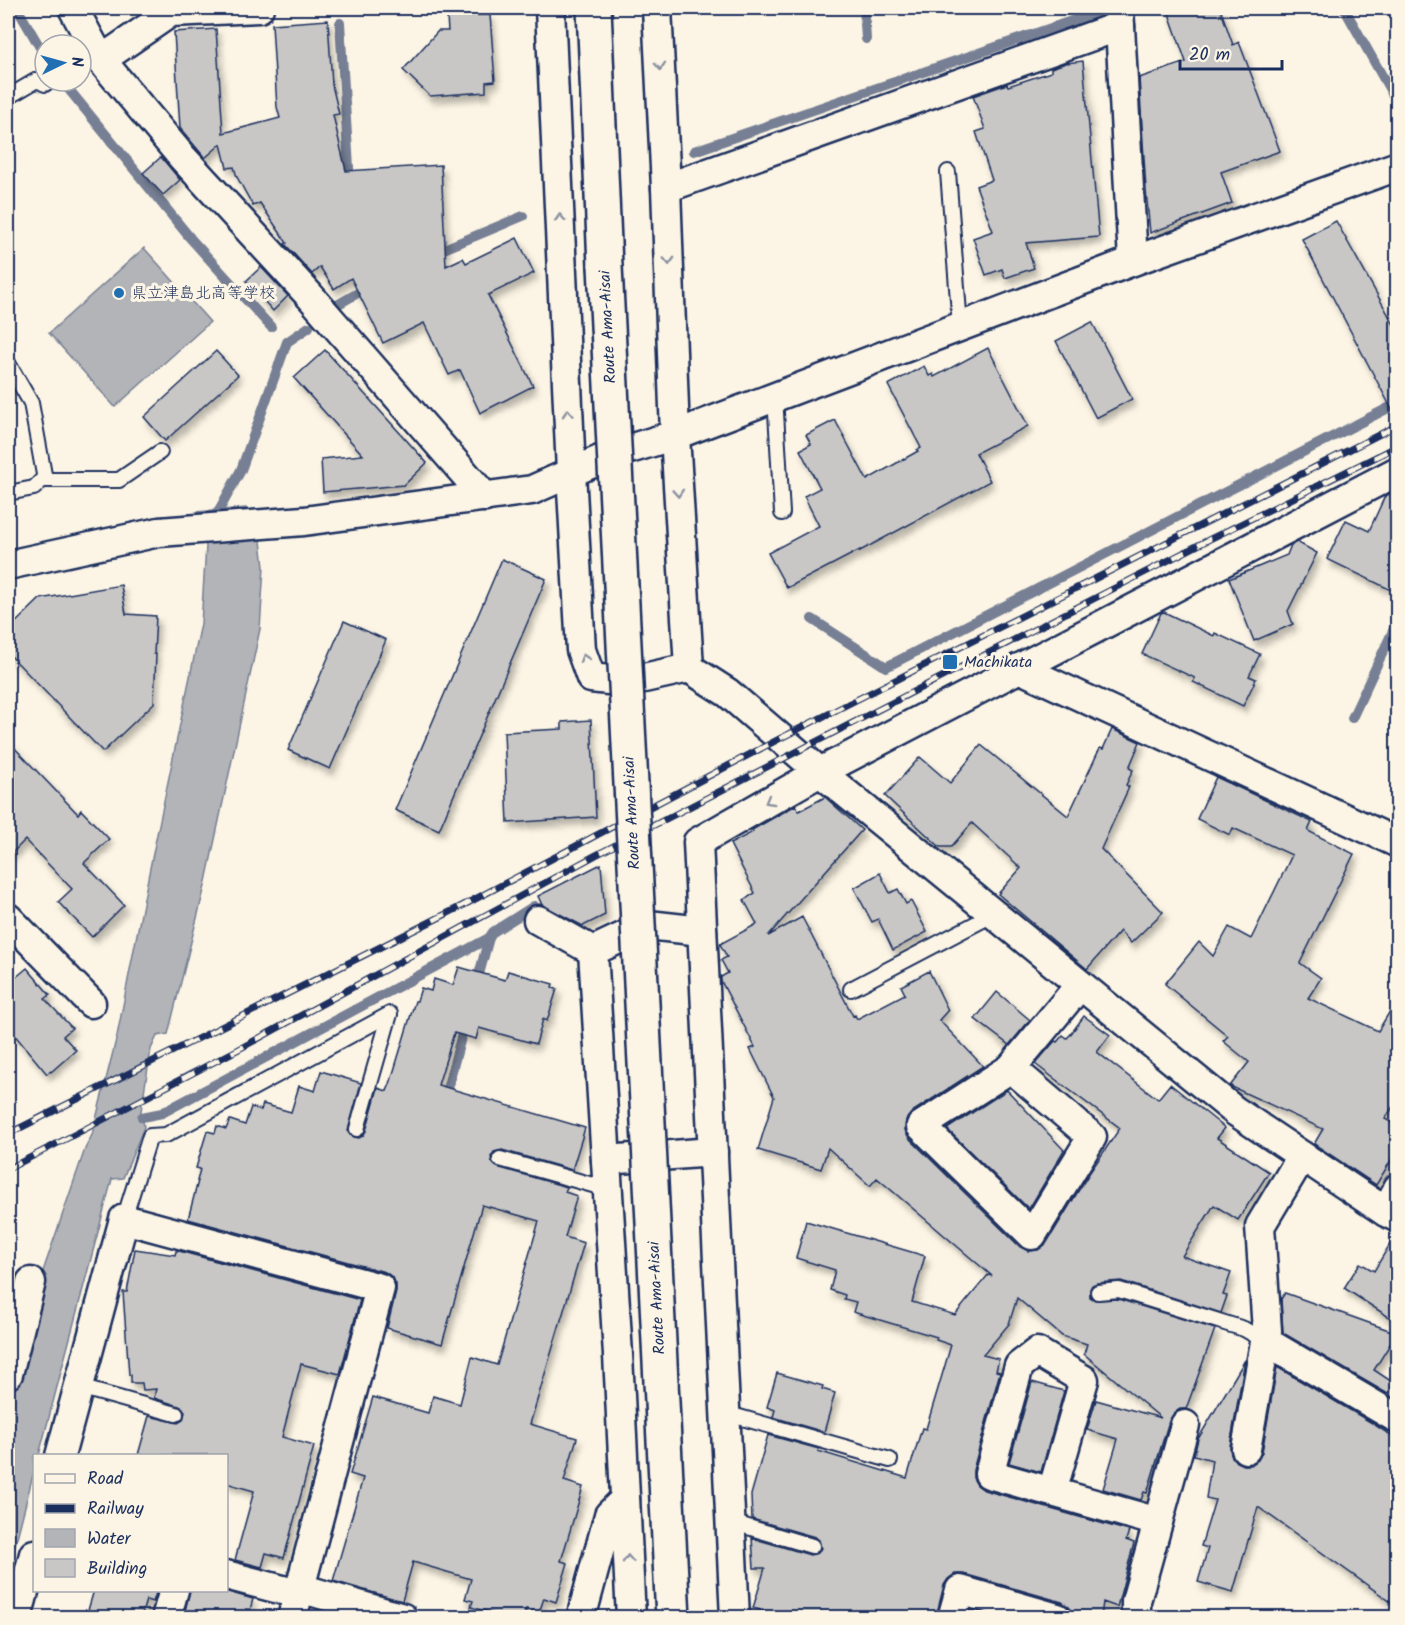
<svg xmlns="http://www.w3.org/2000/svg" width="1405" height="1625" font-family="Kalam,'Klee One',sans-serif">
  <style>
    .water { fill: #b2b4b8; stroke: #767f94; stroke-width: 1.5 }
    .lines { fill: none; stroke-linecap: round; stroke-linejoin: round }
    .stream { stroke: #767f94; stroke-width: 10 }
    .building { fill: #c8c7c6; stroke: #1b2f5e; stroke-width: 1.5; filter: url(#shadow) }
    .service-casing { stroke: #1b2f5e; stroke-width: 18 }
    .minor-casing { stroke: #1b2f5e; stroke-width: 33 }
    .primary-casing { stroke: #1b2f5e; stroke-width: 38 }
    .service { stroke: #fcf5e5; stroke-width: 14 }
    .minor { stroke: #fcf5e5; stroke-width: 28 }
    .primary { stroke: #fcf5e5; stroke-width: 33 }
    .rail-casing { stroke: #1b2f5e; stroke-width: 7 }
    .rail { stroke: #fcf5e5; stroke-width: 4.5; stroke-dasharray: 14; stroke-linecap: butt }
    .primary-bridge-casing { stroke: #1b2f5e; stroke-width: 38; stroke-linecap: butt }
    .primary-bridge { stroke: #fcf5e5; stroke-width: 33 }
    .oneway { stroke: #8c92a2 }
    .poi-dot { fill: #1f6fb2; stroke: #fcf5e5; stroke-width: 2 }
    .labels { text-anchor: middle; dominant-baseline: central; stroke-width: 6; stroke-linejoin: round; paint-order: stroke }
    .poi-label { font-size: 16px; fill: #1b2f5e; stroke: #fcf5e5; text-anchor: start }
    .street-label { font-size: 16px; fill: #1b2f5e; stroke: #fcf5e5 }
  </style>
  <defs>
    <filter id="shadow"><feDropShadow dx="3.5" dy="6" stdDeviation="3" flood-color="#0004"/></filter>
  </defs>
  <rect width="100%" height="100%" fill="#fcf5e5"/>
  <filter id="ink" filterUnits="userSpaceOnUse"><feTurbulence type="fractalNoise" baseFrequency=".0167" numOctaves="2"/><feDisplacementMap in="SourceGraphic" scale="12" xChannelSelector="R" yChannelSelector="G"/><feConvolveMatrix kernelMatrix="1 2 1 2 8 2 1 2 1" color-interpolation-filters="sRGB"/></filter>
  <g filter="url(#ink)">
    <g class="water">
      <path d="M144 248 210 322 115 407 49 333Z"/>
      <path d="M246 508 261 541 264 567 260 629 205 886 168 1034 157 1036 151 1049 141 1111 144 1127 123 1178 112 1179 39 1455 34 1456V1471L8 1573V1396L40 1280 85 1149 92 1135 117 1036 150 868 201 624 206 546 196 512Z"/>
    </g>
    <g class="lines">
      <g class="stream">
        <path d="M17 8 45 56"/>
        <path d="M864 8 866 39"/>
        <path d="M1344 8 1398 104"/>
        <path d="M340 23 350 184"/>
        <path d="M62 81 191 239 271 327"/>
        <path d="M694 151 1109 8"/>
        <path d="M432 254 523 216"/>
        <path d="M337 305 370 286"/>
        <path d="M220 523 218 512 241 470 287 342 309 327"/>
        <path d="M812 619 886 667 1398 403"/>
        <path d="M1352 718 1398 620"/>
        <path d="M476 985 489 938"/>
        <path d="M444 1100 465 1023"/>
        <path d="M142 1117 162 1113 489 938 493 932 534 906"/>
      </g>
    </g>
    <g class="building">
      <path d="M1167 8H1220L1233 45 1239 42 1280 151 1221 172 1232 203 1150 233 1146 190 1139 78 1186 62Z"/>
      <path d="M478 15H490L495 81 486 82V92L430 96 403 70 438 31H448L447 17Z"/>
      <path d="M328 20 332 85 339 114 333 115 346 171 441 165 446 266 463 258 466 263 517 238 534 273 488 295 533 386 480 413 460 370 449 375 424 323 383 343 351 278 334 289 320 267 312 274 285 244 287 243 260 203 253 206 237 177 234 167 227 168 221 144 205 158 180 128 174 32 216 29 223 133 280 118 277 107 272 24Z"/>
      <path d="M1083 61 1099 237 1026 243 1034 268 1005 278 1002 269 986 275 973 238 993 231 976 186 992 180 976 132 985 129 973 96 1007 84 1008 86 1051 72V68L1066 63Z"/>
      <path d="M161 157 180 180 163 195 143 173Z"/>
      <path d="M1336 221 1398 332V421L1302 239Z"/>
      <path d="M261 267 288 296 273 311 246 281Z"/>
      <path d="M1092 322 1132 399 1096 418 1056 341Z"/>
      <path d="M988 348 1028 426 976 453 990 481 860 551V550L787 588 768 553 819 526 804 496 820 488 800 450 811 444 806 435 835 420 867 480 918 451 917 450 921 448 888 385 924 366 929 376 933 374 934 377Z"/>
      <path d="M325 350 427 463 404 485 323 492 321 459 363 455 294 378Z"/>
      <path d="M216 351 238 375 165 441 144 417Z"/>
      <path d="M1398 490V575L1391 590 1327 559 1346 520 1369 531 1385 496Z"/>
      <path d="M1297 542 1317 553 1288 611 1293 624 1254 641 1229 579 1287 555 1291 545Z"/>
      <path d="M502 559 546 579 439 830 395 810Z"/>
      <path d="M121 585 126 614 156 616 154 654H156L154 703 103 752 8 653V630L40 599Z"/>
      <path d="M1164 612 1214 636 1215 633 1260 654 1249 676 1256 679 1243 706 1193 682 1195 678 1142 654 1161 613Z"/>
      <path d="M344 621 386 640 330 769 288 750Z"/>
      <path d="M591 720 596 817 508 823 504 732 562 729V722Z"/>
      <path d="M1112 729 1140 742 1129 768 1133 770 1126 785 1129 787 1101 849 1163 912 1131 943 1120 931 1087 969 998 894 1021 868 972 823 951 847H940L885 796 920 757 950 783 981 745 1068 816 1100 748 1103 749Z"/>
      <path d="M8 741 78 814 81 810 109 839 84 863 124 905 92 937 58 902 72 889 25 840 8 857Z"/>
      <path d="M1216 777 1312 822 1308 831 1354 854 1300 963 1321 978 1308 998 1378 1031 1398 998V1099L1385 1119 1398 1126V1149L1376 1185 1314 1144 1323 1129 1230 1086 1249 1062 1223 1041 1228 1036 1165 984 1199 942 1213 956 1229 927 1251 939 1292 855 1233 828 1230 835 1197 819Z"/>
      <path d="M825 797 862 830 768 936 802 917 853 1016 855 1015 857 1019 905 994 901 986 929 971 948 1010 939 1020 983 1066 912 1112 906 1120 905 1130 909 1138 1020 1247 1028 1251 1038 1250 1046 1244 1088 1175 1120 1128 1035 1064 1055 1041 1057 1042 1063 1035 1067 1038 1070 1035 1084 1016 1110 1035 1097 1052 1158 1099 1170 1084 1225 1128 1217 1138 1269 1172 1238 1220 1214 1205 1182 1256 1231 1273 1223 1295 1227 1296 1221 1313 1121 1281 1097 1283 1092 1285 1090 1289V1297L1095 1300 1118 1299 1215 1329 1186 1409H1180L1174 1413 1169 1421 1147 1493 1144 1492 1141 1500 1103 1489 1118 1439 1087 1430 1096 1400 1161 1418 1084 1354 1087 1344 1062 1336 1017 1298 1009 1324 983 1355 999 1359 996 1371 1000 1372 973 1470V1478L977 1485 984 1490 1129 1531 1126 1540 1134 1543 1117 1607 1103 1602 1101 1617H1073V1613L1069 1607 1062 1602 964 1574H955L948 1579 944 1585 936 1617H785L753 1608 765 1568H754L752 1538 810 1555 818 1553 821 1548 819 1540 815 1537 752 1519 751 1495 768 1435 819 1449 818 1451 907 1478 922 1428 926 1429 951 1345 936 1340 937 1337 853 1312 856 1302 844 1299 845 1295 830 1290 835 1270 796 1258 806 1221 925 1256 912 1302 955 1315 988 1275 992 1276 877 1178 870 1186 828 1148 821 1169 758 1150 774 1097 750 1049 755 1047 721 981V977L728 973 721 960 727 957 720 944 757 924 744 900 755 893 730 844 753 832 752 830 796 805 799 811Z"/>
      <path d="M601 864 605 915 583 926 542 905 538 896Z"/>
      <path d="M880 873 890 893 898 889 906 904 911 901 927 932 893 950 878 919 872 922 854 888Z"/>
      <path d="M459 967 505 980 508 971 553 984 552 988 557 989 547 1021 543 1019 536 1044 479 1028 476 1039 454 1033 438 1085 585 1128 572 1170 502 1150 494 1152 491 1157 492 1162 497 1167 567 1187 565 1192 577 1196 565 1237 584 1243 530 1424 577 1438 564 1481 583 1487 561 1561 568 1563 556 1602 544 1598 539 1613 526 1609 524 1617H506L471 1607 473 1601 465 1599 471 1579 413 1562 402 1601 333 1581 363 1478 350 1474 373 1397 428 1413 433 1396 460 1404 472 1357 497 1365 539 1221 482 1205 442 1344 387 1328 396 1292V1284L392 1277 385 1272 188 1219 198 1181H197L200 1169 196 1168 207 1131 215 1133 217 1126 226 1129 230 1120 245 1125 251 1107 261 1110 263 1104 291 1112 299 1086 315 1091 321 1071 361 1083 348 1131 350 1135 354 1137 359 1138 363 1136 366 1131 378 1088 387 1091 390 1084 415 1001H417L421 988 431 991 434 979 453 985Z"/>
      <path d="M27 968 50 995 45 999 72 1028 63 1036 76 1050 51 1072 50 1071 47 1074 8 1027V984Z"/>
      <path d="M997 992 1030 1020 1009 1045 975 1019Z"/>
      <path d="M1007 1090 1064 1150 1029 1209 947 1129Z"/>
      <path d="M1396 1234H1398V1323L1344 1288 1360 1263 1374 1271Z"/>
      <path d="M135 1249 175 1255 176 1251H179L360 1300 340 1374 301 1364 282 1437 314 1446 284 1558 266 1553 262 1567 235 1560 254 1491 226 1483V1455H138L149 1416 178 1423 183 1420 185 1412 183 1408 179 1406 154 1398 156 1389 143 1390 142 1383H131V1375H129L123 1292H127Z"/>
      <path d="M1285 1293 1397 1333 1374 1370 1394 1383 1388 1394 1283 1333 1281 1299Z"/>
      <path d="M1245 1360 1230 1446 1231 1455 1236 1462 1244 1465H1251L1258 1460 1262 1452 1277 1367 1372 1423 1398 1440V1607L1258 1507 1233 1592 1198 1582 1208 1548 1201 1546 1215 1500 1206 1498 1212 1460 1194 1455 1198 1439Z"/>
      <path d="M777 1373 823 1386 822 1389 835 1393 824 1432 773 1417 775 1410 767 1407Z"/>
      <path d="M1032 1382 1064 1391 1041 1472 1009 1463Z"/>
      <path d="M94 1590H157L153 1602 146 1600 141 1617H86Z"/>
      <path d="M190 1590H221L253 1599 250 1610 246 1609 244 1617H208L185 1611Z"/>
    </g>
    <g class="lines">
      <g class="service-casing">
        <g id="service">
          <path d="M8 97 37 80 45 84 49 81"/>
          <path d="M948 172 960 326"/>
          <path d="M8 363 31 403 45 480"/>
          <path d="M775 396 782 513"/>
          <path d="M8 493 34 488 42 480H119L160 452"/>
          <path d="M851 989 994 914"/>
          <path d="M500 1159 607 1189"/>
          <path d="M124 1219 150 1136 166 1135 390 1014 357 1129"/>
          <path d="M1098 1292 1119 1290 1244 1329 1265 1341"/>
          <path d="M79 1387 176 1414"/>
          <path d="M725 1413 890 1460"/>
          <path d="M731 1522 812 1546"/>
        </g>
      </g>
      <g class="minor-casing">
        <g id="minor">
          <path d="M73 8 101 60 182 157 310 296 485 497"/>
          <path d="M550 8 571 472 581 650 591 678 626 682 689 668 728 693 820 772 1235 1111 1386 1212 1398 1218"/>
          <path d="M657 8 666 188 675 435 689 668"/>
          <path d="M1119 8 1133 261"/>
          <path d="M101 60 171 12 259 8"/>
          <path d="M666 188 1120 26"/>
          <path d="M8 565 159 532 304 521 532 490 613 454 675 435 1133 261 1398 166"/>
          <path d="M1019 668 1398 843"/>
          <path d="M8 918 91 1003"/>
          <path d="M538 920 593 951"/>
          <path d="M1011 1068 1092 1137 1032 1235 921 1126 1011 1068 1080 985"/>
          <path d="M606 1160 713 1152"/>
          <path d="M1386 1212 1398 1188"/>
          <path d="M1265 1341 1398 1419"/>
          <path d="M8 1374 31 1282"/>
          <path d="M1246 1449 1267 1331 1260 1226 1302 1156"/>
          <path d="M60 1456 124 1219 380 1288 292 1618"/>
          <path d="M1052 1492 1084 1380 1037 1352 1019 1366 989 1474 1158 1522"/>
          <path d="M226 1575 298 1594"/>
          <path d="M300 1588 403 1618"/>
          <path d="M17 1618 34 1554"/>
          <path d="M166 1618 174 1590"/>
          <path d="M581 1618 609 1515 625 1499"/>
          <path d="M631 1618 618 1355 593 951 648 925 702 931"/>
          <path d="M735 1618 698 842 820 772 1398 471"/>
          <path d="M952 1618 960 1590 1057 1618"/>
          <path d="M1136 1618V1601L1185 1425"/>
        </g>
      </g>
      <g class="primary-casing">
        <g id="primary">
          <path d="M594 8 605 266"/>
          <path d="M661 1382 673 1618"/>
        </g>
      </g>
      <use href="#service" class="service"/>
      <use href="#minor" class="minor"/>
      <use href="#primary" class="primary"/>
      <g class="rail-casing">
        <g id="rail">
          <path d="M8 1134 462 906 779 739 1398 425"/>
          <path d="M8 1169 239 1049 596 855 1208 540 1398 446"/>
        </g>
      </g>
      <use href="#rail" class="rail"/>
      <g class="primary-bridge-casing">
        <path id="primary-bridge" d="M605 266 661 1382"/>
      </g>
      <use href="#primary-bridge" class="primary-bridge"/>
    </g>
    <defs><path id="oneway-chevron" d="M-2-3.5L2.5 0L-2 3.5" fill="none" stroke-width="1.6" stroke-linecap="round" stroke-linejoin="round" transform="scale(1.5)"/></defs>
    <g class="oneway">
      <use href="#oneway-chevron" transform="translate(660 66) rotate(87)"/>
      <use href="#oneway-chevron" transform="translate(560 218) rotate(-93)"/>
      <use href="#oneway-chevron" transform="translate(669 261) rotate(88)"/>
      <use href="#oneway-chevron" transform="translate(568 413) rotate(-93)"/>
      <use href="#oneway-chevron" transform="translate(678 493) rotate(86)"/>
      <use href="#oneway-chevron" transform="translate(584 658) rotate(-108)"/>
      <use href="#oneway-chevron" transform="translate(769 801) rotate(150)"/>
      <use href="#oneway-chevron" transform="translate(628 1559) rotate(-93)"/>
    </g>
  </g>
  <g class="poi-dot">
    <circle cx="119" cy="293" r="6"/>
    <rect x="942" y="654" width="16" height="16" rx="3"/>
  </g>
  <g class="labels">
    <g class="poi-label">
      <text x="131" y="293">県立津島北高等学校</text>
      <text x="964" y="662">Machikata</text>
    </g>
    <g class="street-label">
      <text transform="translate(608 327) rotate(-93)">Route Ama-Aisai</text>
      <text transform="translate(632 813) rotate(-93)">Route Ama-Aisai</text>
      <text transform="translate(657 1298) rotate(-93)">Route Ama-Aisai</text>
    </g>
  </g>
  <rect width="1405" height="1625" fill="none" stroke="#fcf5e5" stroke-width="30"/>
  <rect x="15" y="15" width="1375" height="1595" fill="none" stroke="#1b2f5e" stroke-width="2" filter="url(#ink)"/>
  <rect x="33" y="1454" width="195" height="138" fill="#fcf5e5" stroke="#a2a6af" stroke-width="1.5"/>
  <rect x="45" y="1474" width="30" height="9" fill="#fcf5e5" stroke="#a2a6af" stroke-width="1.5"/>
  <text x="87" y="1484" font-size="18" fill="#1b2f5e">Road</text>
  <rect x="45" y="1504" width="30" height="9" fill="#1b2f5e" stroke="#a2a6af" stroke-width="1.5"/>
  <text x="87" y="1514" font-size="18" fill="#1b2f5e">Railway</text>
  <rect x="45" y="1529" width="30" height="18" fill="#b2b4b8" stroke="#a2a6af" stroke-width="1.5"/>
  <text x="87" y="1544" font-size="18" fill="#1b2f5e">Water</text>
  <rect x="45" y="1559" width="30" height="18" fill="#c8c7c6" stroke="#a2a6af" stroke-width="1.5"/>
  <text x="87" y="1574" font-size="18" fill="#1b2f5e">Building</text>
  <g transform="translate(63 63) rotate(85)"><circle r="28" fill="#fcf5e5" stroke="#a2a6af" stroke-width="1.5"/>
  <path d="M0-4.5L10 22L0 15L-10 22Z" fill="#1f6fb2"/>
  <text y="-9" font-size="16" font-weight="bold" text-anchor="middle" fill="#1b2f5e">N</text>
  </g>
  <path d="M1180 60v9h102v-9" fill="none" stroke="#1b2f5e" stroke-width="3"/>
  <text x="1189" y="60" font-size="18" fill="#1b2f5e" stroke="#fcf5e5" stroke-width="4.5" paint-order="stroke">20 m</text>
</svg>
